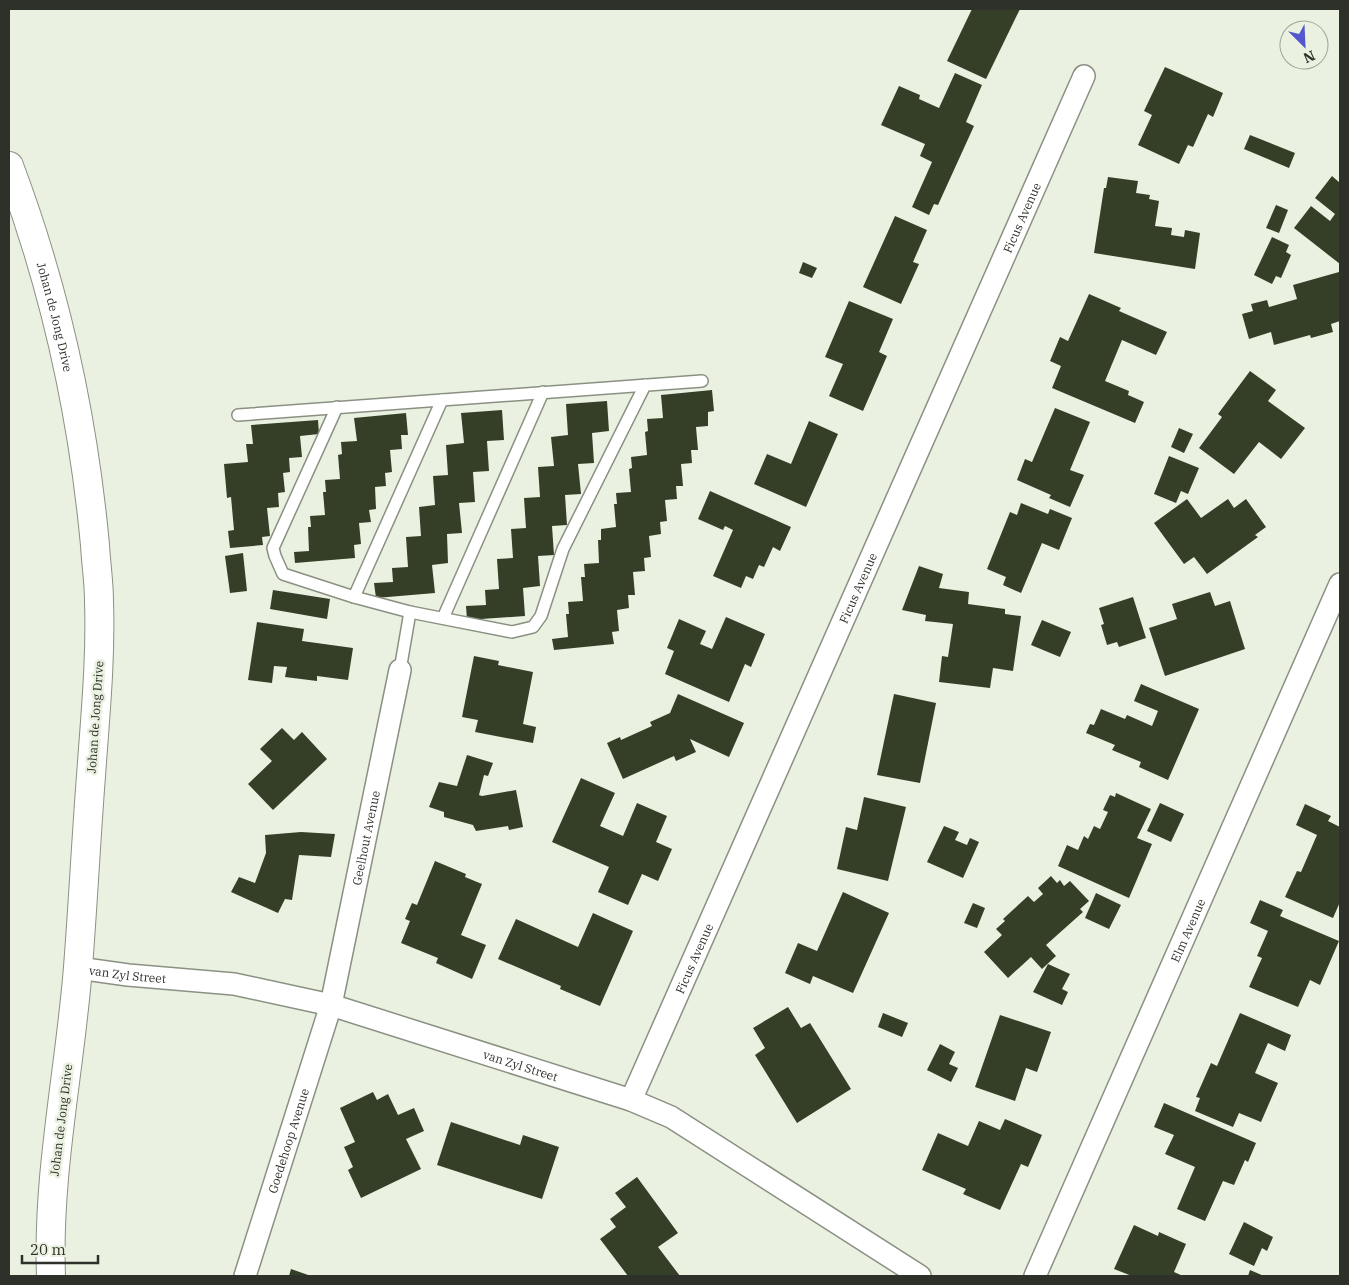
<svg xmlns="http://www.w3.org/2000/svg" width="1349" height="1285" font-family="'IBM Plex Serif',serif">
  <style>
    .building { fill: #353f28 }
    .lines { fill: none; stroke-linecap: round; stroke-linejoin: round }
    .lane-casing { stroke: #8a9183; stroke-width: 14 }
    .street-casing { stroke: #8a9183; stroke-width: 24 }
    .secondary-casing { stroke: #8a9183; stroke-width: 30 }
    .lane { stroke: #fff; stroke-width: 11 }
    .street { stroke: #fff; stroke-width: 21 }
    .secondary { stroke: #fff; stroke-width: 28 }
    .labels { text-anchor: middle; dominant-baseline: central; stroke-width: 5; stroke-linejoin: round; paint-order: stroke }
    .street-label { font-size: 12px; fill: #2e302a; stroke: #eaf1e1 }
  </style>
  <rect width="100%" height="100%" fill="#eaf1e1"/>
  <g class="building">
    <path d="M972 9H1020L986 79 947 61Z"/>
    <path d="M1165 67 1223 93 1213 117 1208 114 1193 147 1188 145 1179 164 1138 145 1152 115 1144 111Z"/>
    <path d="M955 73 982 85 966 122 974 126 938 205 934 204 929 215 912 207 932 162 920 156 925 144 881 125 899 86 920 95 919 99 939 108Z"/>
    <path d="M1250 135 1295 153 1289 168 1244 149Z"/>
    <path d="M1332 176 1340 183V264L1294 228 1311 206 1330 221 1335 214 1315 198Z"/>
    <path d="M1108 177 1138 181 1136 193 1150 195 1149 199 1159 201 1155 226 1172 228 1171 235 1184 237 1185 230 1200 233 1195 269 1094 253 1104 188H1106Z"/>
    <path d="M1276 205 1288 210 1279 233 1266 228Z"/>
    <path d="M895 216 927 230 913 262 919 264 901 304 863 287Z"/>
    <path d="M1272 237 1289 245 1286 252 1291 255 1281 278 1276 276 1272 284 1254 275Z"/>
    <path d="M803 262 817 268 812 278 799 273Z"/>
    <path d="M1339 272 1340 321 1331 324 1333 332 1311 338 1310 335 1274 345 1271 332 1249 339 1242 314 1253 311 1251 304 1267 300 1269 307 1297 299 1293 285Z"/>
    <path d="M1089 294 1121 308 1119 311 1167 332 1156 355 1122 340 1105 381 1129 391 1128 395 1144 402 1135 423 1052 388 1061 366 1050 361 1060 337 1068 341Z"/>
    <path d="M849 301 893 319 879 352 887 356 863 411 829 396 843 364 825 357Z"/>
    <path d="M1250 371 1276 390 1268 401 1305 428 1281 459 1259 442 1234 474 1199 448 1222 417 1218 414Z"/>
    <path d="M712 390 714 411 708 412V426L696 427 698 450H691L692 463 681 464 683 486H676L677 499 665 500 667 521 660 522 661 534 649 536 651 557 644 558 645 571 633 572 635 595H628L629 608 617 610 619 631 612 632 614 644 554 650 552 639 568 637 566 614H569L568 602 583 601 581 577H585L584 564 599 563 598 540H601V529L616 527 614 504H617L616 493 631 492 629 469 632 468 631 457 647 455 645 432 648 431 647 419 663 418 661 395Z"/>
    <path d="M607 401 609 431 592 433 594 463 578 464 581 494 565 495 567 525 552 526 554 555 538 556 540 586 523 588 525 616 467 620 466 606 486 605 485 590 499 589 497 559 513 558 511 529 526 528 524 498 540 497 538 467 554 466 551 437 568 435 566 404Z"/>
    <path d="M1055 408 1090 422 1070 470 1084 475 1070 507 1049 498 1051 495 1017 480 1025 459 1032 462Z"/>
    <path d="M502 410 504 440 487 441 489 471 473 472 475 502 459 503 462 533 447 534 448 563 432 565 435 593 376 598 374 583 393 582 392 568 408 567 406 537 421 536 419 507 435 505 433 476 448 475 446 445 464 443 461 413Z"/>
    <path d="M406 413 408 435H401L402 449 390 450 392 472 385 473 386 486 375 487 376 509 369 510 371 522 359 523 361 544 354 545 355 558 295 563 294 552 309 551 308 527H311L310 516 325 515 323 492H326L325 480 340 479 338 455 342 454 341 442 357 441 354 418Z"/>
    <path d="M318 420 319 434 300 436 302 457 289 458 290 472 283 473 285 492 278 493 279 507 267 508 270 536 262 537 263 545 230 548 228 531 234 530 231 497 227 498 224 464 248 462 246 444H253L251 425Z"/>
    <path d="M809 421 838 434 806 507 754 484 767 454 791 464Z"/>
    <path d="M1179 428 1193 434 1184 453 1171 447Z"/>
    <path d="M1169 456 1199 468 1188 494 1181 491 1176 503 1154 494Z"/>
    <path d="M710 491 791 527 780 551 773 547 764 567 759 565 753 579 746 576 741 588 713 576 733 530 725 526 723 530 698 519Z"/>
    <path d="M1187 499 1201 518 1228 499 1234 508 1246 499 1266 527 1255 535 1258 537 1207 574 1194 557 1184 564 1154 523Z"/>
    <path d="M1021 503 1048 514 1050 509 1072 518 1059 550 1042 543 1021 593 1003 585 1006 577 987 569 1010 512 1017 515Z"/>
    <path d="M243 553 247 591 230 593 225 556Z"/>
    <path d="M919 566 943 574 939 588 969 592 968 604 1005 609V614L1021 616 1013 671 993 668 990 688 939 682 942 656 948 657 953 624 925 621 926 615 902 610Z"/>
    <path d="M273 590 330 599 327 619 270 609Z"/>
    <path d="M1210 592 1215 606 1230 601 1245 649 1165 676 1149 628 1177 619 1172 604Z"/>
    <path d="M1133 597 1146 638 1119 647 1117 642 1107 645 1101 625 1104 624 1099 608Z"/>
    <path d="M726 617 765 634 751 667 745 664 729 702 665 674 674 651 667 648 679 619 706 631 700 644 712 649Z"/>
    <path d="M1042 620 1071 632 1060 657 1031 645Z"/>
    <path d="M257 622 304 629 302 641 353 648 348 680 317 676V681L285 677 287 667 274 666 272 683 248 680Z"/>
    <path d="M474 656 499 661 498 665 533 672 523 724 536 727 533 743 475 732 478 720 462 717Z"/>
    <path d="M1141 684 1199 709 1168 780 1139 767 1141 762 1112 750 1115 745 1086 733 1090 724 1094 725 1101 709 1125 719 1127 715 1152 726 1158 711 1134 701Z"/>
    <path d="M678 694 744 723 729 757 690 739 696 752 676 761 674 756 623 779 607 743 620 737 621 740 652 726 650 722 670 713Z"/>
    <path d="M894 694 936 703 920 783 877 775Z"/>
    <path d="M282 728 294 740 302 732 327 759 273 810 248 784 272 761 260 749Z"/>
    <path d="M467 755 493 763 488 776 484 775 479 795 482 796 516 790 523 827 509 830 508 826 476 831 473 825 444 817V812L429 807 439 782 457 786Z"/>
    <path d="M581 778 615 793 600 826 623 836 637 803 667 816 656 842 672 849 658 881 642 874 628 905 598 892 609 867 552 842Z"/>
    <path d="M1116 793 1151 809 1137 838 1152 844 1129 898 1058 866 1067 845 1078 850 1084 836 1088 839 1094 826 1100 829 1108 812 1103 810 1110 795 1115 797Z"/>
    <path d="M864 797 906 807 888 881 837 869 846 827 857 830Z"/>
    <path d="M1160 803 1184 814 1171 842 1147 831Z"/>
    <path d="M1305 804 1331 816 1328 821 1340 827V902L1333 918 1285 897 1297 871 1301 872 1317 835 1296 825Z"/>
    <path d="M944 826 959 832 955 840 967 845 970 838 979 842 963 878 927 862Z"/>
    <path d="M301 832 335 834 331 857 299 855 292 900 285 899 278 913 231 892 239 877 255 883 266 853 265 835Z"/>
    <path d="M435 861 466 874 465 877 482 884 461 935 486 945 472 979 436 963 438 958 401 943 410 921 405 919 412 903 417 905Z"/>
    <path d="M1051 876 1057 883 1060 880 1064 886 1070 881 1089 901 1080 909 1083 912 1046 945 1056 956 1042 969 1031 957 1008 978 984 952 1002 935 996 929 1005 921 1003 919 1028 896 1034 902 1043 894 1038 888Z"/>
    <path d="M843 892 889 913 853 993 813 976 810 984 785 973 798 943 817 951Z"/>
    <path d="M1096 893 1121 905 1109 929 1085 918Z"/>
    <path d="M1260 900 1283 910 1280 916 1339 941 1320 985 1310 980 1298 1007 1249 987 1262 958 1257 956 1268 931 1250 923Z"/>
    <path d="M973 903 985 908 977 928 964 923Z"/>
    <path d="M593 913 633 931 600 1006 560 989 561 986 498 959 516 919 578 947Z"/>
    <path d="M1048 964 1070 974 1062 989 1068 992 1062 1005 1033 992Z"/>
    <path d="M788 1007 801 1028 810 1023 851 1089 797 1123 755 1055 765 1048 753 1028Z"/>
    <path d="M883 1013 908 1023 902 1037 878 1027Z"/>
    <path d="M1240 1013 1291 1035 1285 1051 1268 1043 1255 1073 1278 1083 1261 1122 1239 1113 1233 1127 1195 1111 1200 1098 1196 1097 1211 1063 1217 1066Z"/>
    <path d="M1000 1015 1051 1032 1037 1072 1026 1068 1015 1101 975 1087Z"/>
    <path d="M940 1044 955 1052 949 1064 958 1068 951 1082 927 1070Z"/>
    <path d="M373 1092 377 1100 388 1094 398 1115 414 1108 424 1131 406 1139 421 1169 361 1198 348 1170 353 1167 344 1147 355 1142 340 1108Z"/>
    <path d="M1164 1103 1256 1143 1248 1162 1245 1160 1234 1185 1223 1181 1205 1221 1177 1209 1195 1167 1165 1154 1174 1135 1154 1127Z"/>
    <path d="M1005 1119 1042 1135 1028 1167 1021 1164 1000 1210 963 1194 966 1189 922 1170 938 1133 968 1146 979 1121 1000 1130Z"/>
    <path d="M451 1122 520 1145 523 1135 559 1147 542 1199 437 1165Z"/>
    <path d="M637 1177 678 1233 658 1247 680 1276H628L600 1239 616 1227 610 1219 626 1207 615 1193Z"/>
    <path d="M1244 1222 1273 1237 1267 1251 1262 1248 1254 1266 1229 1254Z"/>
    <path d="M1134 1225 1158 1236 1159 1232 1186 1244 1174 1272 1183 1276H1132L1114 1269Z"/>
    <path d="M291 1269 311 1276H289Z"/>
    <path d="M1250 1270 1264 1276H1248Z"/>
  </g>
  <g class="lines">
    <g class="lane-casing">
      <g id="lane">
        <path d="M337 407 273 548 275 556 283 574 354 597 410 612 512 632 533 627 541 616 563 549 645 385"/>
        <path d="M238 415 702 381"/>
        <path d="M354 597 442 400"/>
        <path d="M443 618 543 392"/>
        <path d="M400 670 410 612"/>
      </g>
    </g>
    <g class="street-casing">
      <g id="street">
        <path id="s1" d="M78 968 128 975 234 984 331 1005 631 1100 671 1117 920 1276"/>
        <path id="s2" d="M631 1100 1084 76"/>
        <path id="s3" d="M245 1276 331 1005 400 670"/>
        <path id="s4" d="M1035 1276 1340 584"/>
      </g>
    </g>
    <g class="secondary-casing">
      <g id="secondary">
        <path id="s5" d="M9 166C55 288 83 416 95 545 96 564 99 582 99 601 101 660 95 718 91 776 86 840 83 904 78 967 70 1070 47 1173 51 1276"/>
      </g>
    </g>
    <use href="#lane" class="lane"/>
    <use href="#street" class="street"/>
    <use href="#secondary" class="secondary"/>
  </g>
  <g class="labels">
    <g class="street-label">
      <text stroke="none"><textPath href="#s2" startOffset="965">Ficus Avenue</textPath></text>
      <text stroke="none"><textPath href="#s5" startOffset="158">Johan de Jong Drive</textPath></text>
      <text stroke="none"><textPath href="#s2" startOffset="560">Ficus Avenue</textPath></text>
      <text transform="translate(95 717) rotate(-86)">Johan de Jong Drive</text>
      <text stroke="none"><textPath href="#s3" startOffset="455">Geelhout Avenue</textPath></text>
      <text stroke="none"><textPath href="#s4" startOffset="378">Elm Avenue</textPath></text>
      <text stroke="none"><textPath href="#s2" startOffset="155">Ficus Avenue</textPath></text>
      <text stroke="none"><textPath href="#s1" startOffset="50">van Zyl Street</textPath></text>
      <text stroke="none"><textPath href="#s1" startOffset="455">van Zyl Street</textPath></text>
      <text transform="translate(61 1120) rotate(-83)">Johan de Jong Drive</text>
      <text stroke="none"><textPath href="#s3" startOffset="142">Goedehoop Avenue</textPath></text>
    </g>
  </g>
  <rect width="1349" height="1285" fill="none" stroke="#2e302a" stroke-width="20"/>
  <g transform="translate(1304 45) rotate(156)"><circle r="24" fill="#eaf1e1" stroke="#9fa498"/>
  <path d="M0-4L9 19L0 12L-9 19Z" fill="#5456cd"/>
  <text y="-8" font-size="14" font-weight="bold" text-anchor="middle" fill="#2e302a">N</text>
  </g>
  <path d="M22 1255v8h76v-8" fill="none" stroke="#2e302a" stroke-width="2.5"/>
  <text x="30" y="1255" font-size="15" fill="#2e302a" stroke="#eaf1e1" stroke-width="4" paint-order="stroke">20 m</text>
</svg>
